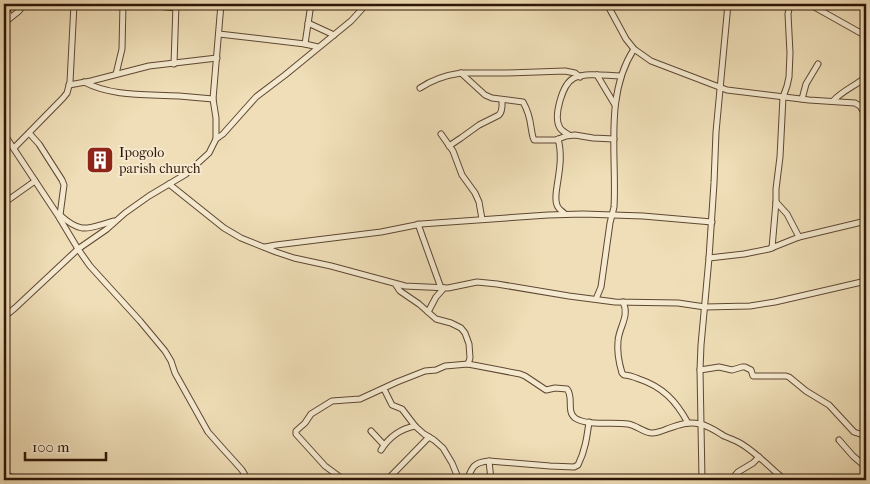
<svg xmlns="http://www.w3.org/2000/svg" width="870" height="484" font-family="'IM FELL French Canon',serif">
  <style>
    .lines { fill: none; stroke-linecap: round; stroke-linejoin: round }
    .street-casing { stroke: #5e4733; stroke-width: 7 }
    .street { stroke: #f5ead0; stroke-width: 5 }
    .labels { text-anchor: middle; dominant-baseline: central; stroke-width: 4; stroke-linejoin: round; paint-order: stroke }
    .poi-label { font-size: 14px; fill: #2e1507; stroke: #f5ead0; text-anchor: start }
  </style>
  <rect width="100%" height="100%" fill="#efdeb7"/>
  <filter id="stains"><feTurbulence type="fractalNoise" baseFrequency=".004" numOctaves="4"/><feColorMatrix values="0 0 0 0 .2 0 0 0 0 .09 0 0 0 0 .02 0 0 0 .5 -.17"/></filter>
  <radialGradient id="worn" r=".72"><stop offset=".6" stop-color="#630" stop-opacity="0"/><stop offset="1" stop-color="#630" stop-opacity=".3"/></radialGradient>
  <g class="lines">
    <g class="street-casing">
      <g id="street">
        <path d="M4 4 10 17"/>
        <path d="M607 4 626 39 634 49 651 61 727 90 809 100 855 103 860 106 866 116"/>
        <path d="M809 4 866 36"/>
        <path d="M123 5H148L176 8"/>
        <path d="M4 23 19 11 24 4"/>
        <path d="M308 23 334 35"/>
        <path d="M219 34 305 44 318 47"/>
        <path d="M305 44 311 4"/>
        <path d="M174 64 176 4"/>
        <path d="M461 73 485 95 492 98 523 102C527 109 530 119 531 127 532 132 532 136 534 140H556L566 136 575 135 593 138 614 139"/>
        <path d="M116 74 122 49 123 4"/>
        <path d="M597 75 615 105"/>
        <path d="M84 82C113 97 147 94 179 96 190 97 202 98 213 99"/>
        <path d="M69 85 91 81 149 66 217 58"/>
        <path d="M420 88C432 80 447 75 461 73H506L565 71 575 73 580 77"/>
        <path d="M802 99 806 84 818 64"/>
        <path d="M833 101C842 91 855 86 866 77"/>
        <path d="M29 133 39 144 62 180 64 185 60 215"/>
        <path d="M4 134 57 214 78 249 90 266 140 321 165 351 171 361 175 373 208 432 224 450 234 461 242 470 248 480"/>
        <path d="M441 134 453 151 462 175 475 193 479 202 482 219"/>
        <path d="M569 135C566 133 562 131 560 128 553 117 562 84 574 78 588 72 606 76 621 76"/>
        <path d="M216 139 223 134 256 97 285 75 351 21 362 9 364 4"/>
        <path d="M558 139C562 153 560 167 558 180 557 188 554 198 557 205 558 209 562 211 565 214"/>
        <path d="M449 146 461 138 479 125 499 115C503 111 502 105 502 100"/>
        <path d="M14 148 63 98 67 93 70 82 74 4"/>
        <path d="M169 184 224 228 241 238 276 252 294 258 331 266 405 286 448 288 477 282 497 284 569 296 615 302 678 303 705 307 750 306 775 302 866 281"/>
        <path d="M776 202 787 214 799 237"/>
        <path d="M4 203 35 181"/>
        <path d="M60 215C82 235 88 228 114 221"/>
        <path d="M418 224 441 288"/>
        <path d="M265 247 276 245 381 232 421 224 548 215 583 214 643 216 712 222"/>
        <path d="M772 248 776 202V189L780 157 783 97 787 86 789 77 790 53 788 14 790 4"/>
        <path d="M709 258 744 254 769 249 799 237 866 221"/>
        <path d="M396 285 400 291 419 304 436 319 451 323 461 328 465 333 469 344 470 358 468 364"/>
        <path d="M596 299 601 287 610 223 614 207C617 156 604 95 634 49"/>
        <path d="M623 302C630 316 619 327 618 341 617 351 619 363 622 373L624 375C629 375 634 377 639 379 663 387 676 401 688 423"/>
        <path d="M428 312 436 297 444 288"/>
        <path d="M4 317 15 308 78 249 107 229 125 213 149 196 186 174 209 153 216 139V118L213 99 221 4"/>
        <path d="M700 370 719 367 732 370 742 367H745L751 370 753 376H786L789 377 806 391 829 405 854 432 866 436"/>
        <path d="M384 389 392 405 402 409 415 426 424 434 434 440 443 448 452 463 459 480"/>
        <path d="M371 431 384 445"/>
        <path d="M839 440 853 456 866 467"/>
        <path d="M381 450C389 437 400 429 415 426"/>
        <path d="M489 461 491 480"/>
        <path d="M4 473 16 480"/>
        <path d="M344 480 325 466 296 434V431L305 423 311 414 332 401 360 399 397 382 425 371 436 370 445 366 468 364 520 374 525 376 546 390 555 388 567 389C574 397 566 411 575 418 586 426 614 422 628 424 636 425 644 433 652 433 657 433 662 431 667 429 678 425 688 421 700 424 709 426 716 431 724 436 729 438 734 440 738 442 746 446 753 452 760 458 769 465 776 474 786 480"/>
        <path d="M387 480 429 437"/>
        <path d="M467 480C472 467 474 462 489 461L550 466 574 467 578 465C585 451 587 437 589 422"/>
        <path d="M702 480 700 370 701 345 709 258 714 183 716 132 728 4"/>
        <path d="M731 480 738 472 753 463 759 457"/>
      </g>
    </g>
    <use href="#street" class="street"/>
  </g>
  <defs>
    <g id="building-square" transform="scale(1.4375)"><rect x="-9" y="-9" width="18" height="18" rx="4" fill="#8f2418" stroke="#f5ead0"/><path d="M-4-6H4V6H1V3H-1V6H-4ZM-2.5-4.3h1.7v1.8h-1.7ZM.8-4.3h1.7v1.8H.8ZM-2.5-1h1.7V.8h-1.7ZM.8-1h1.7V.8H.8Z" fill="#fff"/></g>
  </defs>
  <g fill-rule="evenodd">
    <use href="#building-square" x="100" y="160"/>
  </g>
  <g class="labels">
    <g class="poi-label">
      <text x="119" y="152">Ipogolo<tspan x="119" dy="16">parish church</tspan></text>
    </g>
  </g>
  <rect width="870" height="484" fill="none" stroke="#efdeb7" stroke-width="20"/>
  <rect x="5" y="5" width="860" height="474" fill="none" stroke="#2e1507" stroke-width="2.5"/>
  <rect x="10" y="10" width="850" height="464" fill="none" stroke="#2e1507"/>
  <path d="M25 452v8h81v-8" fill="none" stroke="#2e1507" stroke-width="2.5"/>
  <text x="32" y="452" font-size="15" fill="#2e1507" stroke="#f5ead0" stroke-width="4" paint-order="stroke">100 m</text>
  <rect width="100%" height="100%" filter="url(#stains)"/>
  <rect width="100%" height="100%" fill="url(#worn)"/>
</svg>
